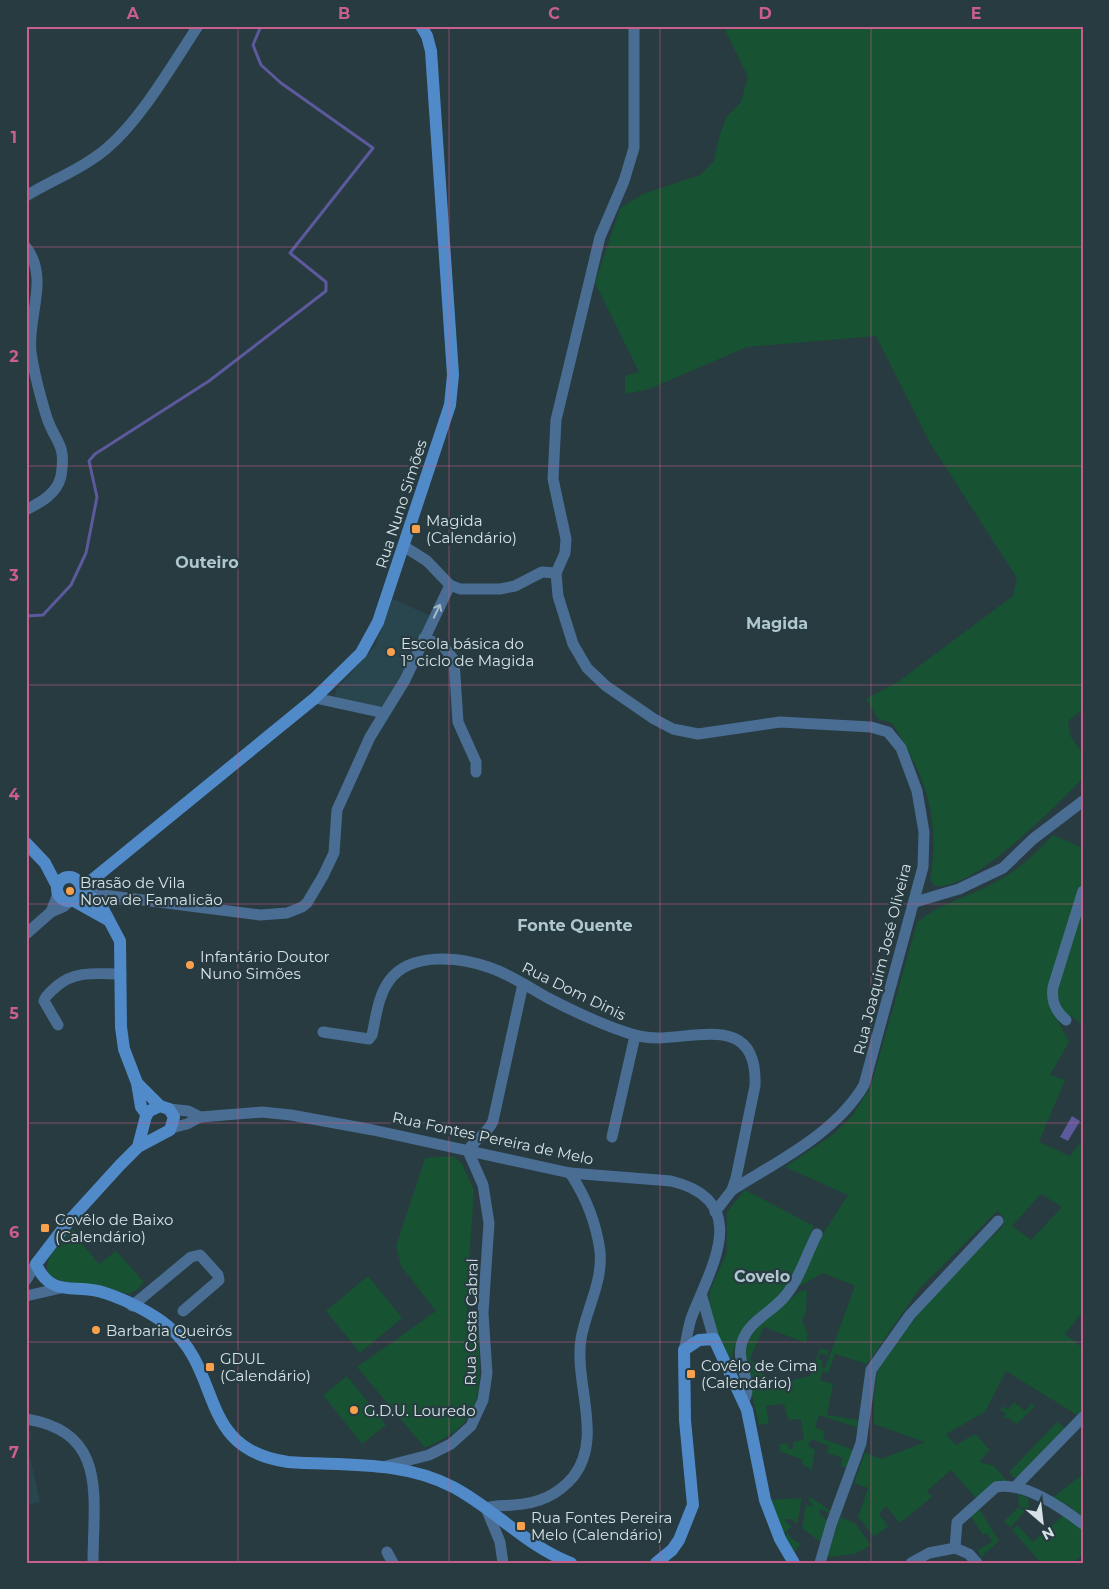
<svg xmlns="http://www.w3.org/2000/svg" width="1109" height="1589" font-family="Montserrat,sans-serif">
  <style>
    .built { fill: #29464f }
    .green { fill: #175232; fill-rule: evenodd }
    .water { fill: #5c599c }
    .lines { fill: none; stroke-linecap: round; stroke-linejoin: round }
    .stream { stroke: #5c599c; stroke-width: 3 }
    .street { stroke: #4a6d94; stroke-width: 11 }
    .secondary { stroke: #518ac8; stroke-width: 12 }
    .oneway { stroke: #a5b9c9 }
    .grid { fill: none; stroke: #c95f8c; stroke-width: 1; stroke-opacity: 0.55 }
    .poi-dot { fill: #f9a04d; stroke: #273b41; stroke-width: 2 }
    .labels { text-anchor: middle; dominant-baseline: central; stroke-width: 4.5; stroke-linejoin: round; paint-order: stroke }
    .street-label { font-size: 15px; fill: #d6e2e6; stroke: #273b41 }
    .poi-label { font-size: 15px; fill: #d6e2e6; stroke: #273b41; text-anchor: start }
    .neighbourhood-label { font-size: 16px; font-weight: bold; fill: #afc7cf; stroke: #273b41 }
    .neatline { fill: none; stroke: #c95f8c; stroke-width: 2 }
    .grid-label { font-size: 16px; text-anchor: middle; font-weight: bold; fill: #c95f8c }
  </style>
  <rect width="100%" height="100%" fill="#273b41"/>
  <g class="built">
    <path d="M393 599 431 616 409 658 412 661 382 708 335 699 336 690 375 646Z"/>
    <path d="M26 1427 31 1434 28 1448 40 1502 26 1505Z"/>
  </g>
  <g class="green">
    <path d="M723 26H1083V709L1068 721 1071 737 1083 754V778C1055 806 975 890 935 886L930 880C941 818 925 775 892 723L878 719 866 699 899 681 1013 596 1017 578 930 443 876 336 747 347 649 389 625 394V376L639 372 595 283 620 208 643 194 700 175 714 161 719 137 726 118 741 102 748 77Z"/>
    <path d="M1053 835 1083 848V1027L1077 1020 1049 1003 1069 1042 1050 1075 1065 1080 1039 1142 1070 1156 1083 1139V1316L1080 1315 1065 1334 1083 1348V1410L1077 1415 1006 1371 985 1412 946 1434 956 1445 975 1434 990 1450 979 1462 994 1466 1007 1481 976 1498 951 1470 927 1491 932 1497 900 1523 886 1506 879 1514 888 1526 874 1537 858 1517 868 1488 854 1483 865 1452 881 1459 925 1442 874 1424V1397L877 1372 894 1344 945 1282 1003 1226 1004 1218 997 1211 920 1288 867 1364 835 1354 828 1373 822 1371 820 1380 833 1384 827 1415 859 1420V1428L819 1415 815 1427 825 1432 823 1439 849 1448 854 1451 847 1468 841 1466 843 1458 827 1453 829 1446 811 1439 808 1446 815 1450 812 1467 813 1471 801 1463 803 1460 780 1451 779 1445 788 1443 789 1449H793V1442L804 1440 801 1419 788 1420 784 1404 766 1406 769 1423 759 1425 745 1365V1346L759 1325 799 1292 807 1290 806 1312 802 1321 808 1334 806 1343 764 1327 750 1359 772 1385 810 1376 820 1348 829 1351 827 1356 820 1353 818 1359 823 1361 821 1367 825 1368 855 1286 823 1273 796 1288 824 1232 848 1195 785 1167 834 1134 852 1116 871 1086 917 923C940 902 973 896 999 880 1020 869 1037 852 1053 835ZM1041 1194 1062 1207 1031 1240 1012 1226Z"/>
    <path d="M453 1156 462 1164 474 1190 467 1290 468 1330 478 1326C480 1386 489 1422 425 1448L357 1367 436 1311 401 1266 396 1246 425 1158Z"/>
    <path d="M745 1190 814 1226 790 1282 781 1295 749 1320 737 1340 732 1355 740 1381 717 1333 709 1305 710 1290 727 1252V1212Z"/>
    <path d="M72 1230 79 1233V1240L99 1264 116 1251 144 1282 137 1290 127 1294C102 1283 72 1288 48 1275 42 1258 62 1242 72 1230Z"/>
    <path d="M368 1276 402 1318 360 1353 326 1311Z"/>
    <path d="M347 1376 386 1425 362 1444 323 1395Z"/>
    <path d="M1014 1402 1025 1411 1032 1403 1035 1406 1017 1424 1008 1418H1003L1006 1414 1000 1409 1003 1406 1008 1410Z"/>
    <path d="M1057 1422 1065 1428 1024 1474 1014 1478 1009 1472Z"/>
    <path d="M1083 1474V1519L1068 1505 1052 1498Z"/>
    <path d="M1018 1494 1028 1498 1029 1507 1010 1528 1004 1521 1020 1506Z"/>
    <path d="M810 1497 831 1511 830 1514 821 1509 819 1514 828 1521 822 1543 802 1528 806 1504 811 1507 813 1504 808 1500Z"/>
    <path d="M802 1498 797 1524 791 1519H786L785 1521 792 1526 784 1533 785 1536 788 1533 791 1538 800 1544 795 1552 784 1536 770 1500Z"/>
    <path d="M978 1507 999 1541 981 1557 978 1550 992 1542 987 1533 983 1535 970 1515Z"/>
    <path d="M1064 1515 1083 1529V1554L1072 1563H1041L1012 1530 1017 1525 1033 1542Z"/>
    <path d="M840 1517 855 1523 871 1545 855 1554 827 1557Z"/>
  </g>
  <path class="water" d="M1072 1116 1080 1121 1068 1141 1060 1137Z"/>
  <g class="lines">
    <path class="stream" d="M26 616 43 615 71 585 86 553 97 497 89 461 95 454 209 381 326 291V282L290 253 373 148 281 83 261 65 253 45 261 26"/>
    <g class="street">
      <path d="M26 196C52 180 82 169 106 149 141 120 172 65 198 26"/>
      <path d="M26 247C50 279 27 316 31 352 34 373 40 395 46 415 54 442 67 442 61 476 57 494 41 502 26 510"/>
      <path d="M405 547 427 561 450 585 460 589H500L515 586 542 572 556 573 558 596 573 644 587 668 606 686 654 719 673 729 698 734 780 722 871 727 888 732 901 748 917 791 924 832 923 867 864 1085C836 1133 778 1161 732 1190"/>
      <path d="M556 573 565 553 566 539 553 479 556 420 600 237 624 181 634 148V26"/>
      <path d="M424 638 443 646 454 660 458 722 476 762V772"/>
      <path d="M315 698 384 713"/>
      <path d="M88 893 260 915 287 913 302 907 307 903 323 876 334 853 337 810 370 737 405 680 450 585"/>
      <path d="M915 902 959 889 1003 868 1033 839 1083 801"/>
      <path d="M51 912 58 894"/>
      <path d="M26 934 51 912 63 907 69 902"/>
      <path d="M1066 1020C1055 1011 1051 1001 1053 987L1083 891"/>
      <path d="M58 1025 44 1001C46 994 52 991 57 986 76 970 98 974 121 974"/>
      <path d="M323 1032 369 1039 372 1035C376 1017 378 996 389 981 410 951 461 957 491 968 511 975 530 988 548 998 573 1011 598 1023 625 1032 636 1036 646 1038 658 1038 702 1037 758 1016 755 1086L736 1178 732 1190 715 1212"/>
      <path d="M169 1109 188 1111 200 1117"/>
      <path d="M171 1128 187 1124 200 1117 262 1112 291 1115 373 1130 570 1173 671 1181C753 1201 711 1267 692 1316 688 1326 687 1339 684 1350"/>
      <path d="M612 1137 635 1036"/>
      <path d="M26 1280 36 1264"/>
      <path d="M26 1296 61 1288"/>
      <path d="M702 1297 714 1339"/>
      <path d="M132 1306 191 1257 200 1255 218 1275 219 1280 183 1311"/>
      <path d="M744 1401C754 1382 735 1363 742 1342 750 1319 772 1313 786 1295 800 1278 807 1253 817 1234"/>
      <path d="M26 1419C109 1432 93 1498 93 1563"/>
      <path d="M386 1466 429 1455 451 1444 471 1426 483 1400 487 1373 483 1313 489 1223 483 1185 468 1151C474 1139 488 1134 493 1121L523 984"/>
      <path d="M1015 1487 1083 1417"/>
      <path d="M955 1548 969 1554 977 1563"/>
      <path d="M387 1552 393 1563"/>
      <path d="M503 1563 500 1542 486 1508C495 1505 504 1506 513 1505 537 1504 557 1496 573 1477 604 1438 574 1384 581 1339 586 1309 603 1283 600 1251 596 1222 586 1197 570 1173"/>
      <path d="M820 1563 831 1525 861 1443 871 1370 910 1315 998 1221"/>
      <path d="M911 1563 929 1553 955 1548 957 1522 996 1487C1024 1481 1062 1508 1083 1524"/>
    </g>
    <g class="secondary">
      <path d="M26 843 45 863 57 886"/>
      <circle cx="69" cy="889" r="12"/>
      <path d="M81 889 315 698 361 653 378 622 450 405 453 375 431 51 427 36 421 26"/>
      <path d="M81 891 100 903 120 941 121 1027 124 1049 137 1083 141 1107 147 1115"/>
      <path d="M74 901 108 920"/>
      <path d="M137 1083 160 1106"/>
      <path d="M138 1147 147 1112 160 1106 169 1109 174 1117 170 1130 138 1147 120 1165 69 1221 36 1264C51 1299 76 1283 105 1293 124 1299 153 1313 169 1327 224 1373 196 1449 288 1462 344 1466 402 1460 453 1487 495 1509 526 1546 571 1563"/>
      <path d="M656 1563 672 1550 679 1540 693 1505 685 1420 684 1350 699 1340 714 1339 747 1410 765 1500 780 1539 794 1563"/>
    </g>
  </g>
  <defs><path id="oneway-shaft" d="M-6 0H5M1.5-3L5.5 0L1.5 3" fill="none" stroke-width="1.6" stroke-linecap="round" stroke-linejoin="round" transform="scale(1.25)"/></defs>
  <use class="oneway" href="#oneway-shaft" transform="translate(437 611) rotate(-65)"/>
  <path class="grid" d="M238 26V1563M449 26V1563M660 26V1563M871 26V1563M26 247H1083M26 466H1083M26 685H1083M26 904H1083M26 1123H1083M26 1342H1083"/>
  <g class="poi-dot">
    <rect x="411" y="524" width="10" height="10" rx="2.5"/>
    <circle cx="391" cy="652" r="5"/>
    <circle cx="70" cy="891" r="5"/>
    <circle cx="190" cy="965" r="5"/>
    <rect x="40" y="1223" width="10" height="10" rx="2.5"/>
    <circle cx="96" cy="1330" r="5"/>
    <rect x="205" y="1362" width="10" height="10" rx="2.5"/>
    <rect x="686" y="1369" width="10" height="10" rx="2.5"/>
    <circle cx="354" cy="1410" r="5"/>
    <rect x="516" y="1521" width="10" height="10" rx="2.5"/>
  </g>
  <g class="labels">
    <g class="street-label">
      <text transform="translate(401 504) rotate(-72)">Rua Nuno Simões</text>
      <text transform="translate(882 959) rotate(-76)">Rua Joaquim José Oliveira</text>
      <text transform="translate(574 991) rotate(26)">Rua Dom Dinis</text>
      <text transform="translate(493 1138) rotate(12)">Rua Fontes Pereira de Melo</text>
      <text transform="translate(471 1322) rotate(-89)">Rua Costa Cabral</text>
    </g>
    <g class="poi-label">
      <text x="426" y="520">Magida<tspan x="426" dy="17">(Calendário)</tspan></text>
      <text x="401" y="643">Escola básica do<tspan x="401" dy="17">1º ciclo de Magida</tspan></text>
      <text x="80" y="882">Brasão de Vila<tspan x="80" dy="17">Nova de Famalicão</tspan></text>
      <text x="200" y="956">Infantário Doutor<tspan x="200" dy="17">Nuno Simões</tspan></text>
      <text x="55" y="1219">Covêlo de Baixo<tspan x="55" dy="17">(Calendário)</tspan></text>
      <text x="106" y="1330">Barbaria Queirós</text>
      <text x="220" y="1358">GDUL<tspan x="220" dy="17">(Calendário)</tspan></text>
      <text x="701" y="1365">Covêlo de Cima<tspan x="701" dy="17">(Calendário)</tspan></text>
      <text x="364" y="1410">G.D.U. Louredo</text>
      <text x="531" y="1517">Rua Fontes Pereira<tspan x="531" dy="17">Melo (Calendário)</tspan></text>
    </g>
    <g class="neighbourhood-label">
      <text x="207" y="562">Outeiro</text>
      <text x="777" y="623">Magida</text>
      <text x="575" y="925">Fonte Quente</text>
      <text x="762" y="1276">Covelo</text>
    </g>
  </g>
  <rect width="1109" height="1589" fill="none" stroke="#273b41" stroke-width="55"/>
  <g transform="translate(1042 1522) rotate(152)" stroke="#273b41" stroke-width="4" paint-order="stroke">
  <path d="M0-4L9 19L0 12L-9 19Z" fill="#d6e2e6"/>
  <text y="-8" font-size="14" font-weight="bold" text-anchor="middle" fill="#d6e2e6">N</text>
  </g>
  <rect x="28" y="28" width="1054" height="1534" class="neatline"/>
  <g class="grid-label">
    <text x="133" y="19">A</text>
    <text x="344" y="19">B</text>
    <text x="554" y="19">C</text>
    <text x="765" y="19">D</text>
    <text x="976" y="19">E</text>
    <text x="14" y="143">1</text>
    <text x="14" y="362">2</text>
    <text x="14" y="581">3</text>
    <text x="14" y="800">4</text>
    <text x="14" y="1019">5</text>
    <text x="14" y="1238">6</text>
    <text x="14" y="1458">7</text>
  </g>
</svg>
